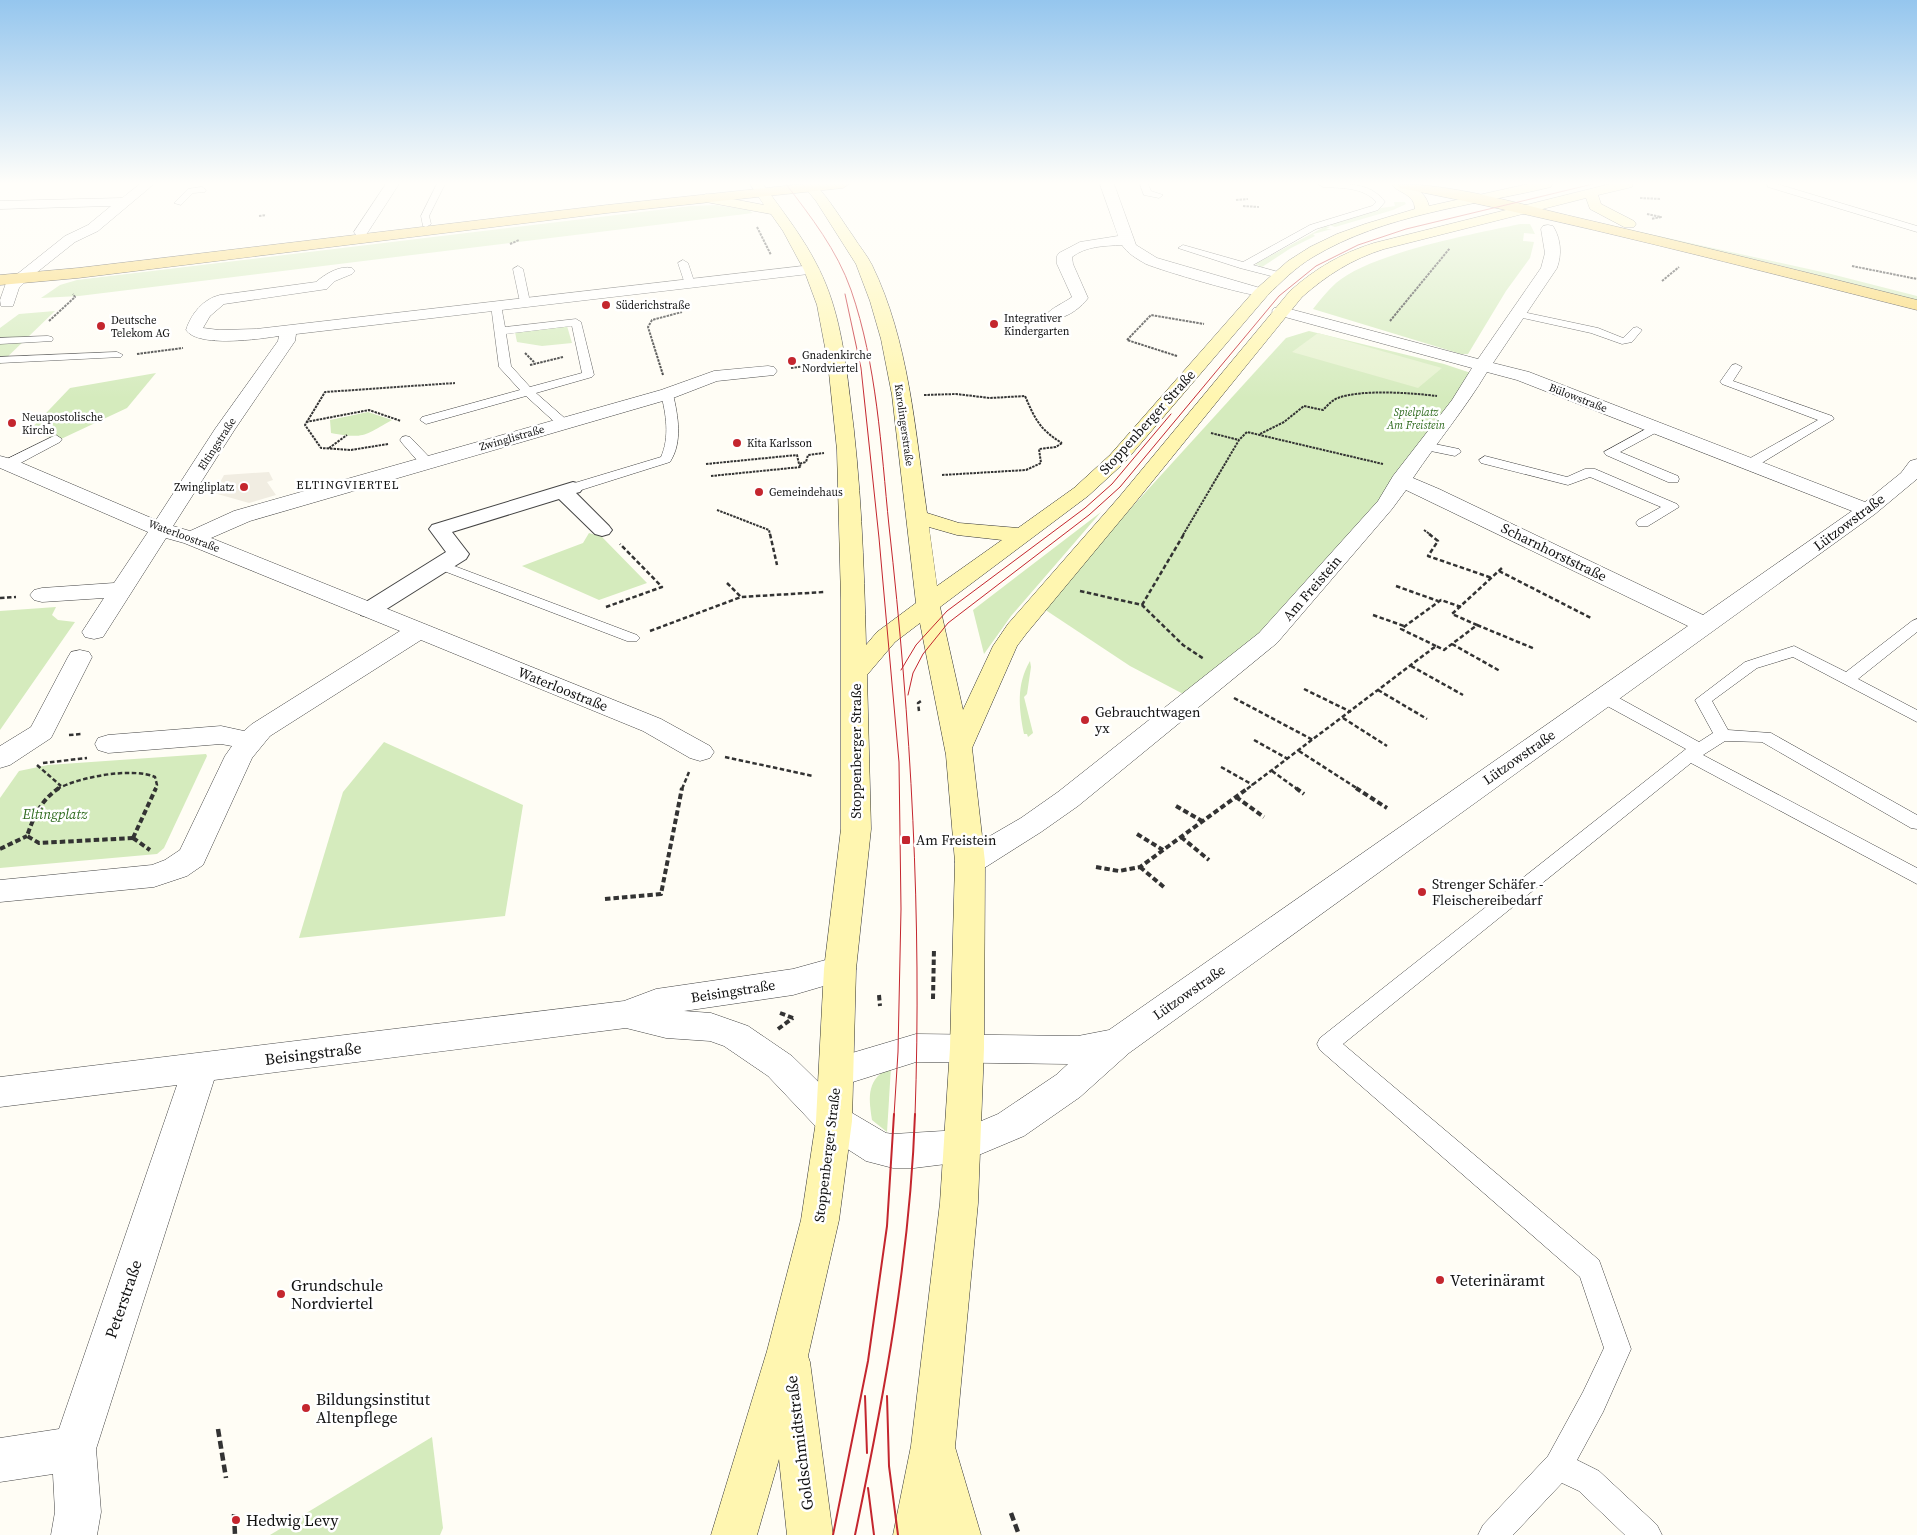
<svg xmlns="http://www.w3.org/2000/svg" width="1917" height="1535" font-family="'Source Serif 4',serif">
  <style>
    .green { fill: #d5ebbd }
    .pitch { fill: #e6f2cf }
    .plaza { fill: #f1ede2 }
    .lines { fill: none; stroke-linecap: round; stroke-linejoin: round }
    .service-casing { stroke: #444; stroke-width: 1 }
    .pedestrian-casing { stroke: #444; stroke-width: 2 }
    .minor-casing { stroke: #444; stroke-width: 1 }
    .secondary-casing { stroke: #333; stroke-width: 1 }
    .primary-casing { stroke: #222; stroke-width: 1 }
    .path-far3 { stroke: #333; stroke-width: 2; stroke-dasharray: 2.5 1; stroke-linecap: butt }
    .path-far2 { stroke: #333; stroke-width: 2.5; stroke-dasharray: 4.5 2.5; stroke-linecap: butt }
    .path-far1 { stroke: #333; stroke-width: 4; stroke-dasharray: 5.5 3; stroke-linecap: butt }
    .path { stroke: #333; stroke-width: 4.5; stroke-dasharray: 8 4; stroke-linecap: butt }
    .service { fill: #fff; fill-rule: evenodd }
    .pedestrian { fill: #fff; fill-rule: evenodd }
    .minor { fill: #fff; fill-rule: evenodd }
    .secondary { fill: #fff6b0; fill-rule: evenodd }
    .primary { fill: #f9d66b; fill-rule: evenodd }
    .tram-far1 { stroke: #c4262e; stroke-width: 1 }
    .tram { stroke: #c4262e; stroke-width: 2 }
    .poi-dot { fill: #c4262e; stroke: #fff; stroke-width: 2 }
    .labels { text-anchor: middle; dominant-baseline: central; stroke-width: 5; stroke-linejoin: round; paint-order: stroke }
    .far-poi-label { font-size: 11px; fill: #111; stroke: #fff; text-anchor: start }
    .far-street-label { font-size: 11px; fill: #111; stroke: #fff }
    .far-park-label { font-size: 11px; font-style: italic; fill: #2f6b1f; stroke: #fff }
    .far-neighbourhood-label { font-size: 12px; letter-spacing: 1px; fill: #111; stroke: #fff }
    .street-label { font-size: 14px; fill: #111; stroke: #fff }
    .poi-label { font-size: 14px; fill: #111; stroke: #fff; text-anchor: start }
    .park-label { font-size: 14px; font-style: italic; fill: #2f6b1f; stroke: #fff }
    .near-street-label { font-size: 16px; fill: #111; stroke: #fff }
    .near-poi-label { font-size: 16px; fill: #111; stroke: #fff; text-anchor: start }
  </style>
  <rect width="100%" height="100%" fill="#fffdf5"/>
  <g class="green">
    <path d="M1394 202H1405L1406 204 1393 210 1335 227 1329 225 1381 208 1395 206Z"/>
    <path d="M716 205 748 210 753 213 79 296 41 298 60 285 77 280 691 206Z"/>
    <path d="M1568 216 1831 274 1917 296V301L1774 264 1565 217Z"/>
    <path d="M1520 224H1530L1535 234 1524 233 1523 241 1534 242 1530 258 1506 291 1468 354H1461L1313 309C1320 300 1327 291 1336 283 1371 253 1473 234 1520 224Z"/>
    <path d="M1326 226 1330 227 1326 229H1332L1313 234 1315 236 1291 248 1262 267 1255 264Z"/>
    <path d="M55 311 0 364V328L19 314Z"/>
    <path d="M567 326 572 343 542 346 517 342 515 332Z"/>
    <path d="M1309 331 1444 364 1474 374 1407 467 1264 636 1189 697 1130 666 1041 607 1286 338Z"/>
    <path d="M156 373 127 408 61 439 27 433 70 388Z"/>
    <path d="M368 412 392 420C364 436 364 439 331 433L330 420Z"/>
    <path d="M1101 512 1011 616 984 654 973 610Z"/>
    <path d="M589 533 602 537 647 583 599 600 522 566 583 543Z"/>
    <path d="M56 607 52 615 58 620 75 622 0 730V611Z"/>
    <path d="M1030 661 1031 667 1027 694 1024 697 1033 733 1028 737 1027 734H1024C1019 708 1016 685 1030 661Z"/>
    <path d="M384 742 523 805 505 916 299 938 343 792Z"/>
    <path d="M206 754 207 756 164 848 157 854 0 868V798L19 771 48 765Z"/>
    <path d="M891 1067 887 1132 872 1120C868 1095 867 1079 891 1067Z"/>
    <path d="M432 1437 443 1528 440 1535H270Z"/>
  </g>
  <path class="pitch" d="M1318 333 1442 368 1418 388 1292 352Z"/>
  <path class="plaza" d="M269 472 273 480 267 482 276 495 249 503 214 493 224 475Z"/>
  <g class="lines">
    <g class="service-casing">
      <g id="service">
        <path d="M437 184H445L429 216 431 224 426 227 423 226 421 216Z"/>
        <path d="M1140 184H1148L1151 191 1163 195 1159 198 1144 195Z"/>
        <path d="M1319 184C1343 184 1370 181 1385 202L1378 210 1316 229 1253 265 1282 273V277L1279 278 1240 268 1178 248 1183 245 1243 262 1310 225 1372 206 1376 202C1364 187 1340 188 1323 187Z"/>
        <path d="M1767 184H1777L1917 226V232L1768 187Z"/>
        <path d="M202 187 206 190 205 192 193 193 181 205 174 203 188 189Z"/>
        <path d="M683 260 688 263 695 284 694 286H686L685 284 678 263Z"/>
        <path d="M518 266 523 269 530 302 525 305 520 302 513 269Z"/>
        <path d="M496 302 501 305 505 327 576 319 581 322 594 375 592 377 536 393 568 421 570 424 568 427H560L526 396 426 424 420 420 422 417 520 390 499 367 491 305ZM572 326 582 373 530 387 511 366 506 334Z"/>
        <path d="M1518 311 1598 328 1623 338 1633 328 1637 327 1642 330 1632 342 1622 344 1591 333 1514 316 1513 314 1514 312Z"/>
        <path d="M48 336 52 337 53 339 52 341 0 344V338Z"/>
        <path d="M117 352 123 355 121 357 0 363V357Z"/>
        <path d="M1736 364 1742 367 1733 381 1832 416 1834 419 1755 467H1745L1744 464 1745 461 1818 420 1722 384 1720 382 1732 365Z"/>
        <path d="M667 391 673 394C678 416 683 442 670 462L578 491H568L566 488 568 485 661 457C670 437 666 414 661 394Z"/>
        <path d="M1655 424 1659 425 1661 428 1659 431 1620 452 1678 476 1679 479 1678 482H1668L1606 455 1604 452Z"/>
        <path d="M56 435 62 439 60 442 13 467H3L2 464 3 461Z"/>
        <path d="M406 436 410 437 432 460 433 463 432 466H422L402 443 400 440 402 437Z"/>
        <path d="M1425 442 1459 449 1461 452 1455 456 1421 449 1419 446 1421 443Z"/>
        <path d="M1485 456 1567 477 1585 469H1595L1677 504 1679 507 1648 526H1638L1636 523 1638 520 1661 507 1590 477 1568 485 1481 463 1479 460Z"/>
        <path d="M441 561 637 635 640 638 637 641H627L436 568 434 565 436 562Z"/>
        <path d="M1917 619V632L1858 679 1917 710V722L1793 657 1757 668 1712 701 1728 730 1771 733 1917 815V829L1911 828 1762 742 1725 741 1703 755 1917 868V884L1691 763 1343 1044 1599 1260 1631 1349 1603 1412 1577 1460 1599 1471 1657 1525 1662 1535H1625L1579 1491 1562 1483 1513 1535H1478L1483 1525 1548 1456 1583 1392 1604 1348 1580 1277 1320 1050 1317 1044 1320 1038 1686 749 1598 701 1596 697 1598 693 1604 692 1610 693 1699 742 1713 733 1695 700 1745 662 1794 646 1846 672 1912 621Z"/>
      </g>
    </g>
    <g class="pedestrian-casing">
      <path id="pedestrian" d="M573 482 580 484 583 488 580 492 576 493 609 526 612 530 609 534 602 536 595 534 559 499 452 532 469 554 466 559 377 615 369 617 361 615 358 610 361 605 446 552 429 529 432 525Z"/>
    </g>
    <g class="minor-casing">
      <g id="minor">
        <path d="M140 184H154L98 231 75 242 26 281 19 288 13 306H1L0 300 6 283 65 236 88 225 111 206 0 209V201L122 198Z"/>
        <path d="M386 184H399L366 235H356L354 232Z"/>
        <path d="M1100 184H1114L1136 245 1157 258 1267 290 1269 293 1267 296C1256 299 1160 270 1146 264 1137 259 1127 253 1122 245 1104 246 1086 246 1072 257L1073 264 1088 298C1080 309 1062 322 1048 318L1046 315C1051 308 1064 303 1072 297L1057 264V256L1059 253 1080 242 1118 236Z"/>
        <path d="M1548 225 1553 226C1561 239 1562 254 1557 268L1493 363 1529 372 1865 502 1901 473 1910 461 1917 459V479L1875 514 1129 1053 1080 1097 1024 1136 962 1162 914 1168H893L866 1161 821 1132 768 1076 724 1046 710 1041 666 1038 626 1028 214 1080 96 1449 101 1512 97 1535H51L55 1512 53 1474 0 1482V1438L59 1429 177 1085 0 1107V1077L624 1001 656 989 793 969 840 956 851 960 856 969 851 978 793 995 684 1011 711 1013 748 1026 792 1056 847 1110 886 1133 893 1134 960 1130 998 1114 1056 1075 1068 1064 916 1062 837 1087 825 1083 820 1072 825 1061 916 1034 1078 1036 1109 1030 1688 626 1406 490 1392 509 1277 643 1078 806 1041 832 981 870 970 873 959 870 955 862 959 854 1021 818 1058 792 1259 633 1378 501 1393 476 1452 400 1472 368 1274 314 1272 311 1274 308H1286L1478 359 1541 268 1545 253 1541 229 1543 226ZM1487 372 1517 380 1852 511 1703 615 1439 489 1413 478C1437 442 1465 409 1487 372Z"/>
        <path d="M812 265 817 267 820 270 817 273 296 334 295 341 235 429 173 526 190 531 234 511 661 390 714 371 768 366 774 367 777 371 774 375 717 381 673 398 250 521 211 538 661 719 710 746 714 752 710 758 700 761 690 758 643 731 421 640 270 736 252 758 203 865 187 876 154 887 0 902V880L152 865 165 860 180 850 225 756 232 746 221 744 108 753 98 750 95 744 98 738 108 735 221 726 244 731 252 724 400 631 184 543 166 538 103 637 94 639 85 637 82 632 104 598 42 602 34 600 30 595 34 590 42 588 114 583 148 532 0 468V456L15 460 156 520 215 429 278 341 279 336C260 339 198 348 186 330 191 314 203 299 220 295L316 282C325 274 340 265 352 268L355 271 352 274 335 281 327 289 224 304 210 316 203 328 219 330 256 329Z"/>
        <path d="M80 650 89 652 92 657 51 738 10 765 0 768V746L31 727 68 657 71 652Z"/>
      </g>
    </g>
    <g class="secondary-casing">
      <path id="secondary" d="M750 184H763C783 212 804 238 819 269 839 309 845 355 850 398 861 480 864 563 866 645L877 632 916 603 892 395 881 339 870 301 856 264 816 201 802 184H815C830 200 841 219 853 236 859 246 867 255 872 265 909 341 915 430 927 513L959 523 1018 528 1074 488 1110 455 1255 290 1288 261 1310 247 1337 234 1365 224 1415 209C1414 193 1399 194 1391 184 1407 184 1424 187 1429 206L1528 184H1552L1551 187C1471 206 1385 214 1313 257 1296 267 1281 282 1267 296L1124 463 1088 496 940 607 963 710 993 646 1008 624 1120 496 1290 291C1316 268 1342 253 1374 243L1610 184H1633L1632 187 1598 195 1601 204 1634 221 1636 224 1634 227H1624L1590 209 1586 198 1384 249C1352 259 1327 275 1302 297L1134 504 1026 634 1017 646 972 748 985 862 984 1048 978 1203 955 1447 981 1535H893L911 1446 940 1203 950 1048 955 862 946 755 920 623 895 642 867 675 871 829 856 969 852 1121 839 1220 808 1356 810 1362 833 1535H787L779 1459 757 1535H711L767 1351 801 1220 816 1121 824 969 841 829V600L837 450 828 363 817 305 804 270 783 231 771 214 706 202 699 198 706 194 764 205ZM929 527 957 535 1002 540 937 586Z"/>
    </g>
    <g class="primary-casing">
      <g id="primary">
        <path d="M804 184H849L843 188 607 213 78 278 0 285V275L78 268 607 205Z"/>
        <path d="M1394 184C1456 184 1518 204 1579 218 1692 244 1805 272 1917 300V310C1745 267 1574 222 1400 188Z"/>
      </g>
    </g>
    <g class="path-far3">
      <path d="M1640 198 1661 199"/>
      <path d="M1236 200 1248 199"/>
      <path d="M1243 206 1259 207"/>
      <path d="M1647 214 1661 217 1651 219"/>
      <path d="M259 216 266 215"/>
      <path d="M757 227 771 255"/>
      <path d="M510 244 519 240"/>
      <path d="M1852 266 1917 279"/>
      <path d="M1662 281 1679 267"/>
      <path d="M49 321 75 297 73 294"/>
      <path d="M1390 321 1450 248"/>
      <path d="M525 353 534 362"/>
      <path d="M137 354 183 348"/>
      <path d="M1177 356 1127 340 1151 315 1204 324"/>
      <path d="M530 365 563 357"/>
      <path d="M791 368 814 365"/>
      <path d="M663 375 648 327 652 320 682 312"/>
      <path d="M924 395 956 394 990 398 1025 396C1035 419 1040 430 1062 443"/>
      <path d="M306 422 369 410 401 421"/>
      <path d="M1211 433 1239 440"/>
      <path d="M1260 434 1284 422 1304 406 1323 410C1328 405 1332 400 1338 398 1362 389 1412 393 1437 396"/>
      <path d="M388 444 351 450 321 448 305 425 325 392 455 383"/>
      <path d="M329 448 347 435"/>
      <path d="M706 464 797 455 799 464 806 462 808 455 824 453"/>
      <path d="M942 475 1026 470 1041 463 1039 449 1056 447 1062 443"/>
      <path d="M711 476 801 467 799 464"/>
      <path d="M717 510 769 530 770 535"/>
      <path d="M1424 530 1431 535"/>
      <path d="M1183 535 1239 440 1247 432 1383 464"/>
    </g>
    <g class="path-far2">
      <path d="M770 534 777 565"/>
      <path d="M1429 534 1438 541 1428 556 1492 578"/>
      <path d="M1499 571 1591 618"/>
      <path d="M727 583 741 597"/>
      <path d="M1396 586 1438 601"/>
      <path d="M1080 591 1142 605 1183 645 1204 659"/>
      <path d="M0 598 16 597"/>
      <path d="M1142 605 1184 534"/>
      <path d="M606 607 662 587 620 544"/>
      <path d="M1373 615 1404 626"/>
      <path d="M1477 625 1535 649"/>
      <path d="M650 631 741 597 825 592"/>
      <path d="M1452 644 1500 671"/>
      <path d="M1436 646 1401 629 1441 600 1461 607"/>
      <path d="M1411 666 1463 695"/>
      <path d="M1304 689 1351 712"/>
      <path d="M1378 690 1427 719"/>
      <path d="M1234 698 1313 740"/>
      <path d="M919 711 918 703 921 701"/>
      <path d="M1343 718 1387 746"/>
      <path d="M69 735 82 734"/>
      <path d="M1254 740 1288 759"/>
      <path d="M1299 751 1358 789"/>
      <path d="M725 757 813 776"/>
      <path d="M43 763 87 758"/>
      <path d="M37 765 61 786"/>
      <path d="M1221 767 1253 785"/>
      <path d="M1272 771 1297 789"/>
      <path d="M57 789C79 777 132 767 155 777L157 785 155 789"/>
      <path d="M682 789 689 772"/>
      <path d="M1247 789 1436 646 1444 650 1477 625 1452 614 1503 567"/>
    </g>
    <g class="path-far1">
      <path d="M59 788C41 800 34 816 27 836L39 843 133 838"/>
      <path d="M1296 788 1304 794"/>
      <path d="M1356 788 1387 808"/>
      <path d="M1236 797 1264 817"/>
      <path d="M1176 806 1202 821"/>
      <path d="M1137 834 1163 850"/>
      <path d="M1181 837 1209 860"/>
      <path d="M133 838 150 850"/>
      <path d="M133 838 156 788"/>
      <path d="M0 849 27 836"/>
      <path d="M1096 867 1119 871 1140 867 1248 788"/>
      <path d="M1140 867 1165 888"/>
      <path d="M605 899 661 894 682 788"/>
      <path d="M879 995 880 1006"/>
      <path d="M933 999 934 948"/>
      <path d="M780 1013 793 1018"/>
      <path d="M778 1029 793 1018"/>
    </g>
    <g class="path">
      <path d="M218 1429 226 1478"/>
      <path d="M1011 1513 1019 1535"/>
      <path d="M234 1514 235 1535"/>
    </g>
    <use href="#service" class="service"/>
    <use href="#pedestrian" class="pedestrian"/>
    <use href="#minor" class="minor"/>
    <use href="#secondary" class="secondary"/>
    <use href="#primary" class="primary"/>
    <g class="tram-far1">
      <path d="M786 184C811 217 837 250 851 290 877 365 881 448 889 526 911 722 922 918 915 1116"/>
      <path d="M845 294 861 368 879 538 899 762 901 909 898 1052 894 1116"/>
      <path d="M901 670 916 645 947 611 1085 508 1112 484 1171 414"/>
      <path d="M908 695 913 673 923 654 948 623 1089 515 1120 487 1279 296 1316 266 1358 245 1406 229 1593 184"/>
    </g>
    <g class="tram">
      <path d="M865 1396 867 1453"/>
      <path d="M887 1396 889 1466 898 1535"/>
      <path d="M868 1488 874 1535"/>
      <path d="M833 1535 868 1361 887 1226 894 1114"/>
      <path d="M855 1535C884 1396 910 1257 915 1114"/>
    </g>
  </g>
  <linearGradient id="sky" x2="0" y2="1"><stop stop-color="#95c6ee"/><stop offset="0.46" stop-color="#fffefa"/><stop offset="1" stop-color="#fffefa" stop-opacity="0"/></linearGradient>
  <rect width="1917" height="399" fill="url(#sky)"/>
  <g class="poi-dot">
    <circle cx="606" cy="305" r="5"/>
    <circle cx="994" cy="324" r="5"/>
    <circle cx="101" cy="326" r="5"/>
    <circle cx="792" cy="361" r="5"/>
    <circle cx="12" cy="423" r="5"/>
    <circle cx="737" cy="443" r="5"/>
    <circle cx="244" cy="487" r="5"/>
    <circle cx="759" cy="492" r="5"/>
    <circle cx="1085" cy="720" r="5"/>
    <rect x="901" y="835" width="10" height="10" rx="2.5"/>
    <circle cx="1422" cy="892" r="5"/>
    <circle cx="1440" cy="1280" r="5"/>
    <circle cx="281" cy="1294" r="5"/>
    <circle cx="306" cy="1408" r="5"/>
    <circle cx="236" cy="1520" r="5"/>
  </g>
  <g class="labels">
    <g class="far-poi-label">
      <text x="616" y="305">Süderichstraße</text>
      <text x="1004" y="318">Integrativer<tspan x="1004" dy="13">Kindergarten</tspan></text>
      <text x="111" y="320">Deutsche<tspan x="111" dy="13">Telekom AG</tspan></text>
      <text x="802" y="355">Gnadenkirche<tspan x="802" dy="13">Nordviertel</tspan></text>
      <text x="22" y="417">Neuapostolische<tspan x="22" dy="13">Kirche</tspan></text>
      <text x="747" y="443">Kita Karlsson</text>
      <text x="234" y="487" text-anchor="end">Zwingliplatz</text>
      <text x="769" y="492">Gemeindehaus</text>
    </g>
    <g class="far-street-label">
      <text transform="translate(1578 398) rotate(21)">Bülowstraße</text>
      <text transform="translate(904 425) rotate(82)">Karolingerstraße</text>
      <text transform="translate(512 438) rotate(-16)">Zwinglistraße</text>
      <text transform="translate(217 444) rotate(-57)">Eltingstraße</text>
      <text transform="translate(184 536) rotate(20)">Waterloostraße</text>
    </g>
    <g class="far-park-label">
      <text x="1416" y="412">Spielplatz<tspan x="1416" dy="13">Am Freistein</tspan></text>
    </g>
    <g class="far-neighbourhood-label">
      <text x="348" y="485">ELTINGVIERTEL</text>
    </g>
    <g class="street-label">
      <text transform="translate(1147 422) rotate(-48)">Stoppenberger Straße</text>
      <text transform="translate(1849 522) rotate(-37)">Lützowstraße</text>
      <text transform="translate(1554 552) rotate(26)">Scharnhorststraße</text>
      <text transform="translate(1312 588) rotate(-49)">Am Freistein</text>
      <text transform="translate(563 689) rotate(22)">Waterloostraße</text>
      <text transform="translate(856 751) rotate(-90)">Stoppenberger Straße</text>
      <text transform="translate(1519 757) rotate(-35)">Lützowstraße</text>
      <text transform="translate(733 991) rotate(-9)">Beisingstraße</text>
      <text transform="translate(1189 992) rotate(-35)">Lützowstraße</text>
      <text transform="translate(827 1155) rotate(-83)">Stoppenberger Straße</text>
    </g>
    <g class="poi-label">
      <text x="1095" y="712">Gebrauchtwagen<tspan x="1095" dy="16">yx</tspan></text>
      <text x="916" y="840">Am Freistein</text>
      <text x="1432" y="884">Strenger Schäfer -<tspan x="1432" dy="16">Fleischereibedarf</tspan></text>
    </g>
    <g class="park-label">
      <text x="55" y="814">Eltingplatz</text>
    </g>
    <g class="near-street-label">
      <text transform="translate(313 1053) rotate(-7)">Beisingstraße</text>
      <text transform="translate(123 1299) rotate(-71)">Peterstraße</text>
      <text transform="translate(799 1443) rotate(-97)">Goldschmidtstraße</text>
    </g>
    <g class="near-poi-label">
      <text x="1450" y="1280">Veterinäramt</text>
      <text x="291" y="1285">Grundschule<tspan x="291" dy="18">Nordviertel</tspan></text>
      <text x="316" y="1399">Bildungsinstitut<tspan x="316" dy="18">Altenpflege</tspan></text>
      <text x="246" y="1520">Hedwig Levy</text>
    </g>
  </g>
</svg>
